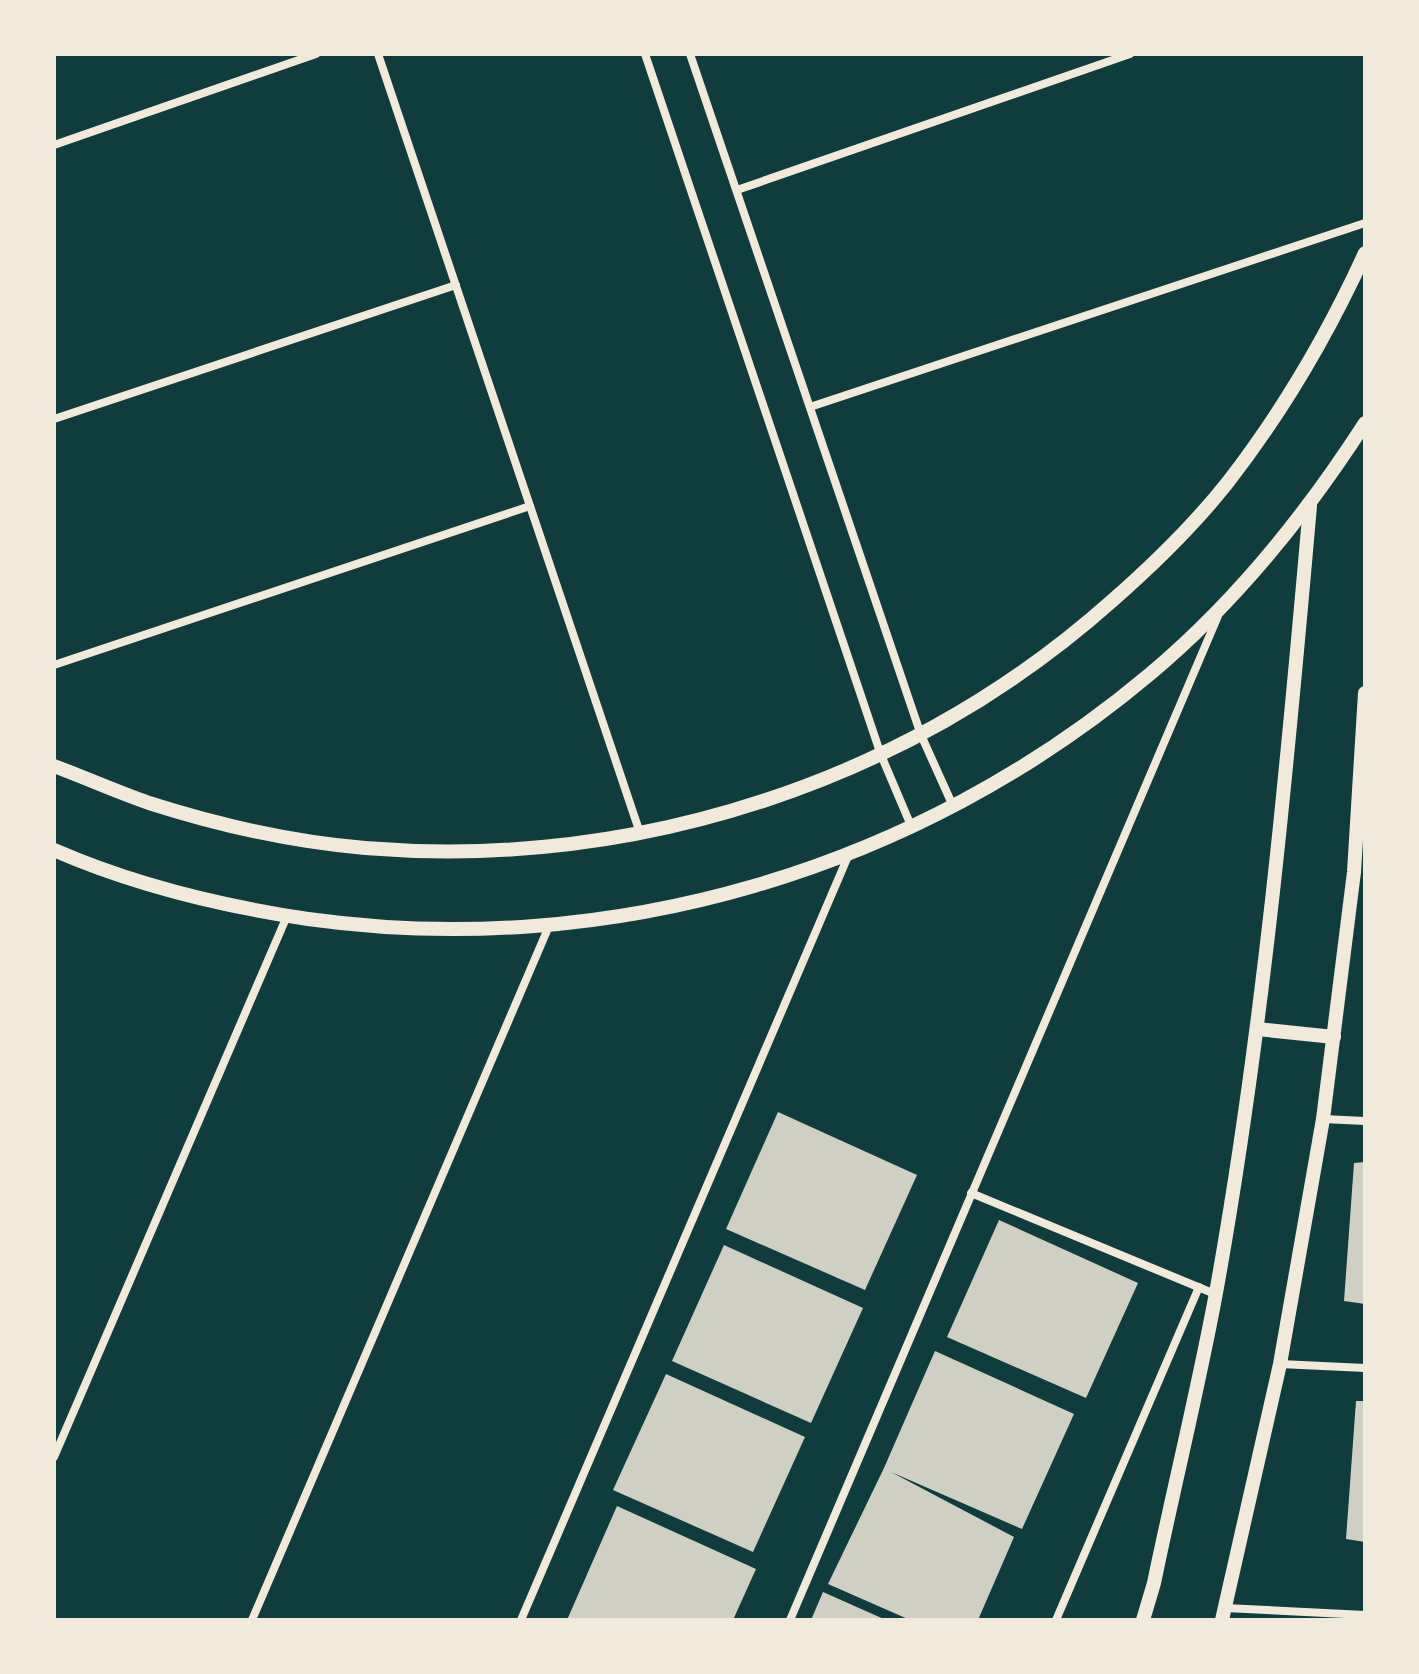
<svg xmlns="http://www.w3.org/2000/svg" width="1419" height="1674" font-family="'Noto Serif',serif">
  <style>
    .building { fill: #cfcfc3 }
    .lines { fill: none; stroke-linecap: round; stroke-linejoin: round }
    .minor { stroke: #f1e9da; stroke-width: 8 }
    .tertiary { stroke: #f1e9da; stroke-width: 14 }
  </style>
  <rect width="100%" height="100%" fill="#0f3d3e"/>
  <g class="building">
    <path d="M778 1112 917 1175 865 1290 726 1229Z"/>
    <path d="M1365 1162V1304L1344 1301 1354 1163Z"/>
    <path d="M999 1220 1138 1283 1086 1398 947 1337Z"/>
    <path d="M724 1245 863 1308 811 1423 672 1361Z"/>
    <path d="M935 1351 1074 1414 1022 1529 891 1472 1014 1537 978 1620H910L828 1584 884 1468Z"/>
    <path d="M666 1374 805 1437 753 1552 613 1490Z"/>
    <path d="M1356 1401H1365V1542L1346 1539Z"/>
    <path d="M617 1506 756 1569 733 1620H567Z"/>
    <path d="M823 1592 886 1620H811Z"/>
  </g>
  <g class="lines">
    <g class="minor">
      <path d="M378 54 640 833"/>
      <path d="M645 54 881 755 912 828"/>
      <path d="M690 54 921 735 953 806"/>
      <path d="M54 145 316 54"/>
      <path d="M737 190 1130 54"/>
      <path d="M810 407 1365 223"/>
      <path d="M54 419 456 285"/>
      <path d="M54 665 530 506"/>
      <path d="M1323 1119 1365 1121"/>
      <path d="M971 1193 1215 1294"/>
      <path d="M1280 1364 1365 1368"/>
      <path d="M54 1457 287 916"/>
      <path d="M1225 1608 1365 1615"/>
      <path d="M252 1620 549 926"/>
      <path d="M521 1620 849 854"/>
      <path d="M790 1620 1218 616"/>
      <path d="M1056 1620 1199 1287"/>
    </g>
    <g class="tertiary">
      <path d="M54 766C86 778 117 792 149 803 218 825 293 842 365 848 637 870 909 782 1113 600 1154 564 1194 525 1228 482 1283 411 1328 334 1365 253"/>
      <path d="M54 850C134 885 221 906 308 919 610 961 917 870 1150 674 1236 602 1305 516 1365 423"/>
      <path d="M1257 1029 1334 1037"/>
      <path d="M1143 1620 1154 1583C1174 1486 1198 1390 1216 1293 1263 1032 1287 769 1310 506"/>
      <path d="M1222 1620 1280 1364 1323 1119 1354 872 1365 693"/>
    </g>
  </g>
  <rect width="1419" height="1674" fill="none" stroke="#f1e9da" stroke-width="112"/>
</svg>
